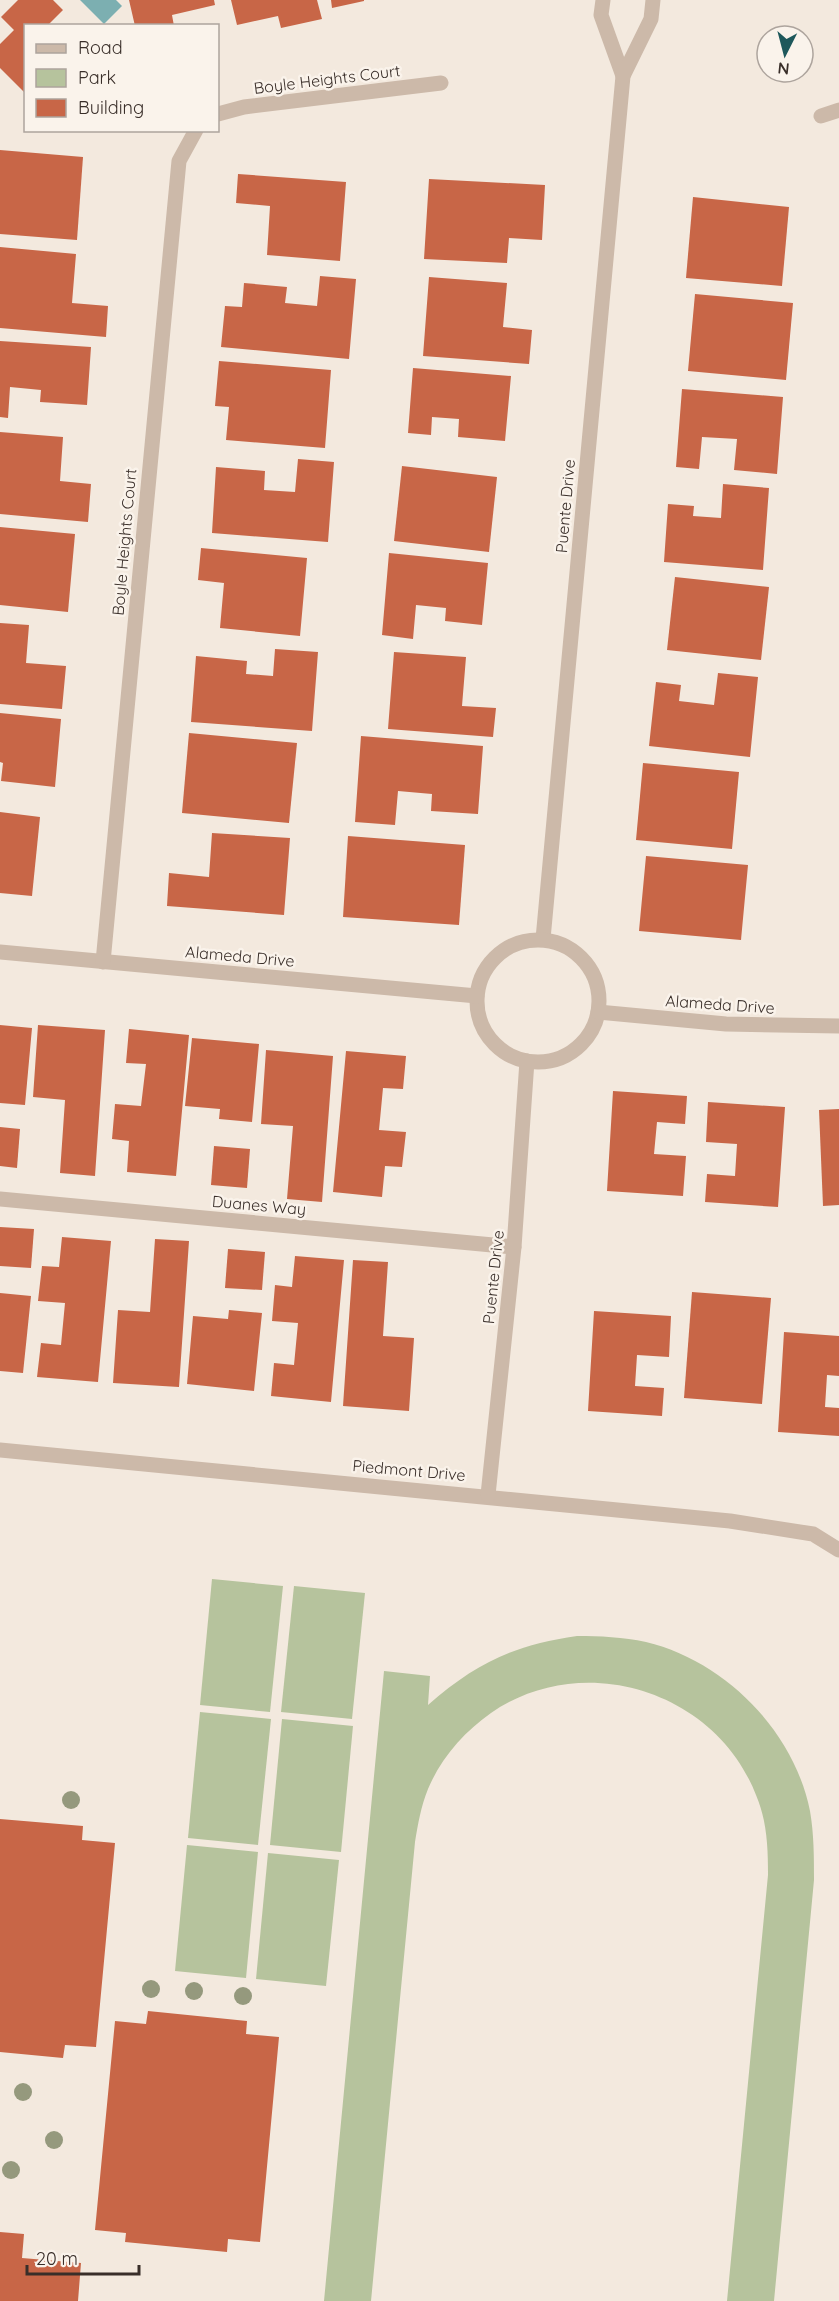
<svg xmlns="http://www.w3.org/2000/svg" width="839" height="2301" font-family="Quicksand,sans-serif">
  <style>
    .green { fill: #b6c39d }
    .water { fill: #7cafb1 }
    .building { fill: #c86647 }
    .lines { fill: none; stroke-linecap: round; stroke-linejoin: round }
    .lane { stroke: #ccb9a9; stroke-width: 15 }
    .street { stroke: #ccb9a9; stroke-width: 15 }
    .tree { fill: #95997d }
    .labels { text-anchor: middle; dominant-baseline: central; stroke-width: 5; stroke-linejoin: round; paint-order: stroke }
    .street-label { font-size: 16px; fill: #392e29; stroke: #faf3eb }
  </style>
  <rect width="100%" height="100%" fill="#f3e9de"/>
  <g class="green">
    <path d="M212 1579 283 1586 270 1712 200 1705Z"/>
    <path d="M294 1586 365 1593 352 1719 281 1712Z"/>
    <path d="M577 1636C600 1636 623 1637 646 1642 725 1661 794 1731 810 1811 814 1834 814 1857 814 1880L774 2301H727L768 1875C768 1847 767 1821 756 1795 716 1691 583 1649 491 1713 464 1732 441 1758 428 1789 421 1806 418 1824 415 1842L371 2301H324L384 1671 430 1676 428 1705C476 1663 514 1645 577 1636Z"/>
    <path d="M200 1712 271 1719 258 1845 188 1838Z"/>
    <path d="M282 1719 353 1726 341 1852 270 1845Z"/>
    <path d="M187 1845 258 1852 246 1978 175 1971Z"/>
    <path d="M268 1853 339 1860 326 1986 256 1979Z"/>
  </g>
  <path class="water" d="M80 0H116L122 6 104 24Z"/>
  <g class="building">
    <path d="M18 0H53L63 10 47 26H26V94L0 68V44L14 30 1 17Z"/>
    <path d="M129 0H214L215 5 172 15 174 26H135Z"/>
    <path d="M231 0H317L322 19 281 28 278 16 237 25Z"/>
    <path d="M331 0H364V1L332 8Z"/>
    <path d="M0 150 83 157 77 240 0 234Z"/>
    <path d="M238 174 346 182 340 261 267 255 270 206 236 203Z"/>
    <path d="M429 179 545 185 542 240 509 238 507 263 424 259Z"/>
    <path d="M693 197 789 207 782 286 686 278Z"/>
    <path d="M0 247 76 254 72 303 108 306 106 337 0 328Z"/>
    <path d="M320 276 356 279 349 359 221 347 225 306 242 307 244 283 287 287 285 303 317 306Z"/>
    <path d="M429 277 507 283 503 327 532 330 529 364 423 356Z"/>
    <path d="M695 294 793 303 786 380 688 371Z"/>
    <path d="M0 341 91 347 87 405 40 402 41 390 10 387 8 418 0 417Z"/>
    <path d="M219 361 331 370 325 448 226 440 229 407 215 406Z"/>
    <path d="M413 368 511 376 505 441 458 437 459 419 432 417 431 435 408 433Z"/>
    <path d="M682 389 783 397 777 474 734 470 737 439 702 437 699 469 676 467Z"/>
    <path d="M0 432 63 437 60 481 91 484 88 522 0 514Z"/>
    <path d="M298 459 334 462 328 542 212 533 216 467 265 471 264 490 295 492Z"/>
    <path d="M402 466 497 477 489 552 394 541Z"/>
    <path d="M723 484 769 488 763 570 664 562 668 504 694 506 693 516 721 518Z"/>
    <path d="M0 527 75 534 68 612 0 605Z"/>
    <path d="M201 548 307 558 300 636 220 628 224 583 198 580Z"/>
    <path d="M389 553 488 563 482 625 445 621 446 608 416 605 413 639 382 635Z"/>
    <path d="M675 577 769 587 761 660 667 650Z"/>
    <path d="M0 623 29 625 26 663 66 666 62 709 0 704Z"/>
    <path d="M275 649 318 652 312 731 191 722 196 656 247 661 246 674 273 676Z"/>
    <path d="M394 652 466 657 462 706 496 708 493 737 388 729Z"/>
    <path d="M718 673 758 677 750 757 649 746 656 682 681 685 679 701 714 705Z"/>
    <path d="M0 713 61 719 55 787 1 781 3 763 0 762Z"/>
    <path d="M189 733 297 743 289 823 182 813Z"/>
    <path d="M361 736 483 746 478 814 431 811 432 794 398 791 395 825 355 822Z"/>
    <path d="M643 763 739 772 732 849 636 840Z"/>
    <path d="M0 812 40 817 32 896 0 893Z"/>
    <path d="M212 833 290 838 284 915 167 906 169 873 209 877Z"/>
    <path d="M348 836 465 845 459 925 343 917Z"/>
    <path d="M646 856 748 865 741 940 639 931Z"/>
    <path d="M0 1025 32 1028 25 1105 0 1103Z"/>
    <path d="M38 1025 105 1030 95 1176 60 1173 65 1100 33 1097Z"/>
    <path d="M129 1029 189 1035 176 1176 127 1172 129 1141 112 1139 115 1104 141 1106 146 1064 126 1063Z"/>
    <path d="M192 1038 259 1044 252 1122 219 1119 220 1109 185 1106Z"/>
    <path d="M266 1050 333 1056 322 1202 287 1199 293 1126 261 1124Z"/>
    <path d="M346 1051 406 1056 403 1089 383 1088 379 1130 406 1132 402 1167 385 1166 382 1197 333 1192Z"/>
    <path d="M613 1091 687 1096 685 1124 657 1122 654 1154 686 1156 683 1196 607 1191Z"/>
    <path d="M708 1102 785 1107 778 1207 705 1202 707 1174 735 1176 737 1144 706 1142Z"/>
    <path d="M839 1109V1205L823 1206 819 1110Z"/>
    <path d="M0 1127 20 1129 17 1168 0 1166Z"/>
    <path d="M214 1146 250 1149 247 1188 211 1185Z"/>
    <path d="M0 1227 34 1229 31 1268 0 1266Z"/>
    <path d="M62 1237 111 1241 98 1382 37 1377 41 1343 61 1345 65 1303 38 1301 42 1266 59 1267Z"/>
    <path d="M155 1239 189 1241 179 1387 113 1383 118 1310 150 1312Z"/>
    <path d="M228 1249 265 1252 262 1290 225 1288Z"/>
    <path d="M295 1256 344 1260 331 1402 271 1396 274 1363 294 1365 298 1323 272 1321 275 1285 292 1287Z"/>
    <path d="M353 1260 388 1262 383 1336 414 1338 409 1411 343 1406Z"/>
    <path d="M692 1292 771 1298 762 1404 684 1398Z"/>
    <path d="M0 1293 31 1296 23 1373 0 1371Z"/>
    <path d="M229 1310 262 1313 254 1391 187 1384 193 1316 228 1319Z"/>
    <path d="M594 1311 671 1316 669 1357 637 1355 635 1386 664 1388 662 1416 588 1411Z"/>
    <path d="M784 1332 839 1336V1376L827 1375 825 1407 839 1408V1436L778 1432Z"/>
    <path d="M0 1819 83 1826 82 1840 115 1843 96 2047 65 2045 63 2058 0 2052Z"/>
    <path d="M148 2011 247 2021 246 2034 279 2037 260 2242 228 2239 227 2252 125 2242 126 2233 95 2230 115 2021 146 2024Z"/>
    <path d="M0 2232 24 2234 22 2258 81 2263 78 2301H0Z"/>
  </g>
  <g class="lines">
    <path class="lane" d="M0 1199 514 1247"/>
    <g class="street">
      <path d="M603 0 601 15 623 76"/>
      <path d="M218 114 244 107 441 83"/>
      <path d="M821 116 839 110"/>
      <path d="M543 939 623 76 651 19 653 0"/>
      <circle cx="538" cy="1001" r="61"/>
      <path d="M0 952 477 996"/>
      <path d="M103 962 179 161 196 130"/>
      <path d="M598 1012 726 1024 839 1026"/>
      <path d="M0 1450 730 1521 813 1534 839 1550"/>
      <path d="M488 1495 514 1247 527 1061"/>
    </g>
  </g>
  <g class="tree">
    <circle cx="71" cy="1800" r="9"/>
    <circle cx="151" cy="1989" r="9"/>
    <circle cx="194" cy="1991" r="9"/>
    <circle cx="243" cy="1996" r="9"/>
    <circle cx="23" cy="2092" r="9"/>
    <circle cx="54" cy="2140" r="9"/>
    <circle cx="11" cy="2170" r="9"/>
  </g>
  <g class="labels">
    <g class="street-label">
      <text transform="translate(327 79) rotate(-7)">Boyle Heights Court</text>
      <text transform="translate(565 506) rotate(-85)">Puente Drive</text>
      <text transform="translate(124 542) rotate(-85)">Boyle Heights Court</text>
      <text transform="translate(240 956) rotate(5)">Alameda Drive</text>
      <text transform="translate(720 1004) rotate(4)">Alameda Drive</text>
      <text transform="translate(259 1205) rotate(5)">Duanes Way</text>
      <text transform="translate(493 1277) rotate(-84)">Puente Drive</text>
      <text transform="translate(409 1470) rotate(5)">Piedmont Drive</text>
    </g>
  </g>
  <rect x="24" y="24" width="195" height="108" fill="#faf3eb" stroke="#ada49d" stroke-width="1.5"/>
  <rect x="36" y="44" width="30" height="9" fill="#ccb9a9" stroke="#ada49d" stroke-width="1.5"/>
  <text x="78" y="54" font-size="18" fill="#392e29">Road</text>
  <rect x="36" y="69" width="30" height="18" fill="#b6c39d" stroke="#ada49d" stroke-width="1.5"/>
  <text x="78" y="84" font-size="18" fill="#392e29">Park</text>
  <rect x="36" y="99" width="30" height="18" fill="#c86647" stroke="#ada49d" stroke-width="1.5"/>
  <text x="78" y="114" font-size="18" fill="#392e29">Building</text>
  <g transform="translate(785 54) rotate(186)"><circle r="28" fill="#faf3eb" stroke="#ada49d" stroke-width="1.5"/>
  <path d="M0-4.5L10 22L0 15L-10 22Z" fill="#1e585b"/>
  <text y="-9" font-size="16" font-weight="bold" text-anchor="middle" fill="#392e29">N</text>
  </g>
  <path d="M27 2265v9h112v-9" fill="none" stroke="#392e29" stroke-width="3"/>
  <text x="36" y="2265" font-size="18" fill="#392e29" stroke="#faf3eb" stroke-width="4.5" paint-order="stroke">20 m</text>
</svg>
